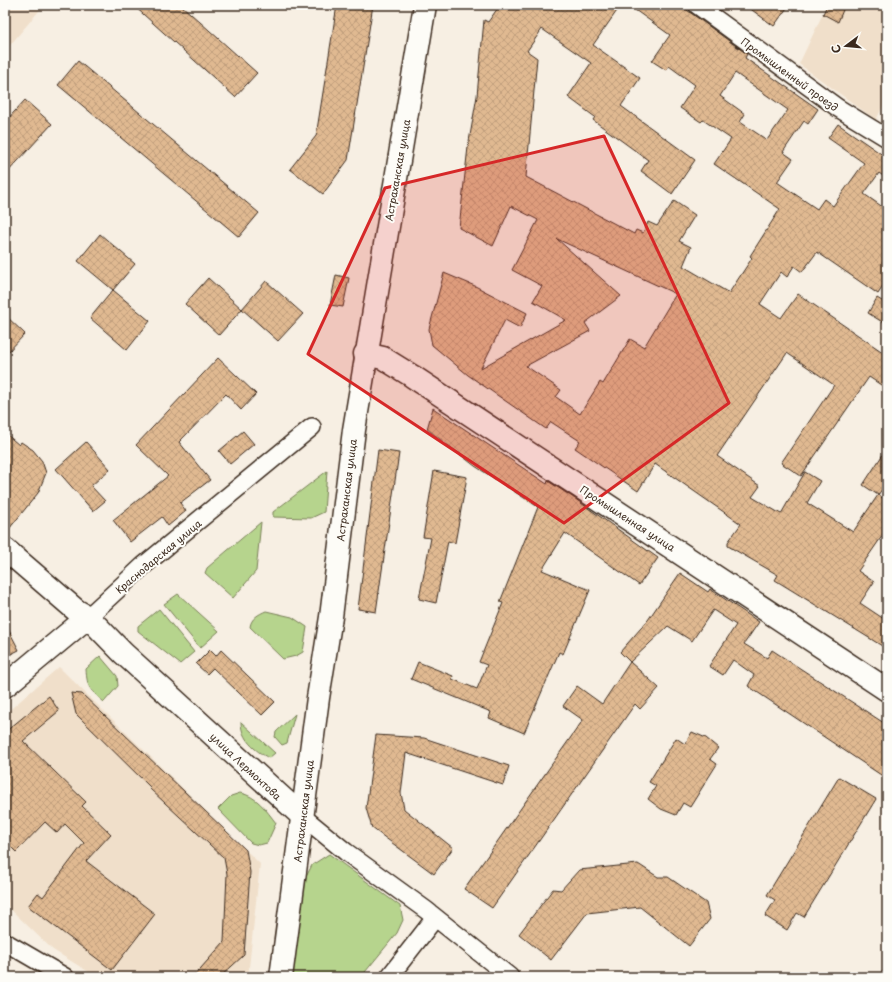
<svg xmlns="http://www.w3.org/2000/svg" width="892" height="982" font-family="'Playpen Sans',sans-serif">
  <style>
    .built { fill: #f0dfca }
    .grass { fill: #b6d48d; stroke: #787f56 }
    .building { fill: url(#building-cross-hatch); stroke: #3b2a1e; fill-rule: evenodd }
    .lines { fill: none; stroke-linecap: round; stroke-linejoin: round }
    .street-casing { stroke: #3b2a1e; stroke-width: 20 }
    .secondary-casing { stroke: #3b2a1e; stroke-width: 25 }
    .street { stroke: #fdfcf7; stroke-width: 17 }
    .secondary { stroke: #fdfcf7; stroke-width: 22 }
    .marked { fill: #d62828; fill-opacity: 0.2; stroke: #d62828; stroke-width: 3; stroke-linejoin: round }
    .labels { text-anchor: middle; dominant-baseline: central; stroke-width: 4; stroke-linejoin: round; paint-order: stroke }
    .street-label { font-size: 10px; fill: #3b2a1e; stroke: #fdfcf7 }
  </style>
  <defs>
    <pattern id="building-cross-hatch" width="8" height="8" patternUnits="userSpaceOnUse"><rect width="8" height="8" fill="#e0b991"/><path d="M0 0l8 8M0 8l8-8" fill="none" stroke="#c19f7d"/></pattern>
  </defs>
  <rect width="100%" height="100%" fill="#f7efe3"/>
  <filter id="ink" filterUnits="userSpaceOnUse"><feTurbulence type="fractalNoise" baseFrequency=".025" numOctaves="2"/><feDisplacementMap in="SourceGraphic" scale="8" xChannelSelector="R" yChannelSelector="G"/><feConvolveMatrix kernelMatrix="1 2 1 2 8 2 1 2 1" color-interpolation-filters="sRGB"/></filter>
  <g filter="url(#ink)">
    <g class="built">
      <path d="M5 5H44L5 51Z"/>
      <path d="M827 5H887V98L876 120 799 64Z"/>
      <path d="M59 667 260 864 248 977H97L53 950 5 904V714Z"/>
    </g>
    <g class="grass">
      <path d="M327 471 324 512 311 518 273 517V512Z"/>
      <path d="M261 522 256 571 233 598 205 573 207 568Z"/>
      <path d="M178 594 219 631 200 648 164 604Z"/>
      <path d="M159 609 194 652 180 664 138 631V626Z"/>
      <path d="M266 611 292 617 307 627 303 652 296 656 283 659 250 627C251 618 259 614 266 611Z"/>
      <path d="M100 656 117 676 118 686 104 702C90 690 87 688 86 669Z"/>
      <path d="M295 714 287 743 282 745 275 737 276 732Z"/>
      <path d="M241 722 275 753 269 758C255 751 241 739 241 722Z"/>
      <path d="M240 793C257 796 266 810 276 823L267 843 259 845 251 843 218 809 231 796Z"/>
      <path d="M329 854 400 906 403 920 397 933 361 977H290L306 877 312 865Z"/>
    </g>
    <g class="building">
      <path d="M133 5H181L257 73 235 97Z"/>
      <path d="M337 5H373L348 160 323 194 290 169 316 136Z"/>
      <path d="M500 5H621L593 45 640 78 621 106 695 160 672 194 641 171 648 160 593 120 595 117 568 97 591 63 542 29 527 51 537 58 526 177 634 234 636 230 643 233 648 222 657 226 674 201 695 215 679 241 691 247 683 266 729 293 752 258 750 256 780 209 714 164 731 139 703 120 701 122 680 108 695 85 669 66 666 70 652 61 670 35 628 5H680L747 54 745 58 818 109 808 124 804 121 783 152 793 159 777 182 817 209 824 199 833 206 864 163 828 138 838 124 887 158V179L879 173 864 194 887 210V280L878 294 817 252 802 272 794 266 787 277 781 272 760 304 781 318 798 294 887 355V389L869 377 801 476 781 463 834 385 787 353 717 456 760 486 752 497 781 514 805 472 820 481 807 503 853 532 878 495 887 501V529L858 571 874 582 860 603 887 621V649L775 580 778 575 728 546V542L741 524 655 464 638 491 575 448 580 441 551 422 546 429 468 375 432 345 429 329 444 273 475 286 527 313 520 328 505 320 481 368 566 320 533 301 542 286 512 270 538 220 511 206 493 246 459 228 468 147 477 96 484 20 488 22ZM735 73 788 110 767 140 740 122 745 114 720 96ZM557 239 676 294 644 347 630 339 603 384 600 382 580 414 556 397 561 390 526 366 590 331 585 323 621 296Z"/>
      <path d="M745 5H789L774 26Z"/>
      <path d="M827 5H845L838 22 823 14Z"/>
      <path d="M78 61 259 213 239 237 58 85Z"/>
      <path d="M25 100 52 124 5 175V122Z"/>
      <path d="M100 234 135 264 113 290 78 261Z"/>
      <path d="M336 275 349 278 343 307 330 305Z"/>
      <path d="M208 278 242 309 219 335 185 304Z"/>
      <path d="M266 281 303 314 278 341 242 309Z"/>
      <path d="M113 290 150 321 127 350 90 318Z"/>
      <path d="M877 298 887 304V325L868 313Z"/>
      <path d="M5 315 25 334 5 355Z"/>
      <path d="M218 358 256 394 241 410 226 394 179 442 210 480 180 503 186 511 168 526 162 517 130 542 113 520 168 476 136 445Z"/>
      <path d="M433 408 547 484 548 481 574 498 658 558 639 585 565 533 542 570 590 590 563 654 559 652 524 733 489 718 491 712 411 679 418 662 453 676 452 679 477 689 487 665 479 662 503 603 500 602 538 507 475 466 427 429Z"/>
      <path d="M243 431 254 444 230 464 219 451Z"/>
      <path d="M5 433 19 445 21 442 33 450 42 461 46 473 38 493 5 534Z"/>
      <path d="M86 442 110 469 91 486 105 501 93 511 56 469Z"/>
      <path d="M887 448V482L878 495 863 485Z"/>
      <path d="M378 450 399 453 376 612 358 609Z"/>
      <path d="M434 471 467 477 455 543 448 541 436 603 419 599 431 538 423 537Z"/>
      <path d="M680 573 708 592 710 589 759 622 744 644 767 658 772 650 887 725V779L748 686 754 675 733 660 723 675 709 666 736 625 713 610 692 641 668 626 630 662 620 652 648 620Z"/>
      <path d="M5 623 19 650 5 657Z"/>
      <path d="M210 650 216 656 221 650 275 702 262 715 213 668 207 674 196 664Z"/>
      <path d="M630 662 659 688 640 709 635 704 492 908 464 889 583 720 563 706 577 686 602 704Z"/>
      <path d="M71 693 82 694 246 850 250 872 244 955 220 977H193L224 942 227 874 224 858 150 789 151 788 76 714Z"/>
      <path d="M49 696 59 711 23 741 86 802 82 806 111 834 86 861 155 914 112 970 28 906 38 893 43 897 84 843 65 824 57 833 45 822 16 852 5 841V732Z"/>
      <path d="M692 732 706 738 718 748 710 759 717 764 690 807 683 803 676 815 661 809 648 799 656 786 649 782 676 738 685 744Z"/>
      <path d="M376 735 424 738 509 766 503 785 406 753 401 793 404 809 453 848 434 874 372 828 366 808Z"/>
      <path d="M839 777 876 799 804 917 797 913 787 930 765 916 775 900 767 895Z"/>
      <path d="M638 864 658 877H668L706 903 710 919 689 946 640 907 587 913 551 960 519 934 553 889 561 890 579 870Z"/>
    </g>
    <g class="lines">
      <g class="street-casing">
        <g id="street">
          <path d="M697 5 838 108 887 138"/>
          <path d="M88 617 143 566 312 427"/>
          <path d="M302 816 346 852 426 910 510 977"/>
          <path d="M5 942 65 977"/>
          <path d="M389 977 435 918"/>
        </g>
      </g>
      <g class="secondary-casing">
        <g id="secondary">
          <path d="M365 354 383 358 412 376 887 690"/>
          <path d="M5 549 77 611 88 617 123 653 302 816"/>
          <path d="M5 686 88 617"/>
          <path d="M281 977 318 698 331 617 354 430 425 5"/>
        </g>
      </g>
      <use href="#street" class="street"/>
      <use href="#secondary" class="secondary"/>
    </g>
  </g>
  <path class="marked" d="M604 136 729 403 564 523 308 354 385 188Z"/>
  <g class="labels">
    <g class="street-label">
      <text transform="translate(790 74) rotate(36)">Промышленный проезд</text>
      <text transform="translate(397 170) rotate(-80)">Астраханская улица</text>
      <text transform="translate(346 490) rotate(-83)">Астраханская улица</text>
      <text transform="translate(628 518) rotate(33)">Промышленная улица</text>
      <text transform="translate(158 556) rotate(-40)">Краснодарская улица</text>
      <text transform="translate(246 766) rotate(43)">улица Лермонтова</text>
      <text transform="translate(303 811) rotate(-83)">Астраханская улица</text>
    </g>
  </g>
  <rect width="892" height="982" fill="none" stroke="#fdfcf7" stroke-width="20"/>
  <rect x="10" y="10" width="872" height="962" fill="none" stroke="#3b2a1e" stroke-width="1.5" filter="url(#ink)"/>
  <g transform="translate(846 46) rotate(254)" stroke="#fdfcf7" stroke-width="3" paint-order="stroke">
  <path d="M0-3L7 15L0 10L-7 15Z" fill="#3b2a1e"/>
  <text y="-6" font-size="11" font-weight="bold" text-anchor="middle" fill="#3b2a1e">С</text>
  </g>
</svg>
